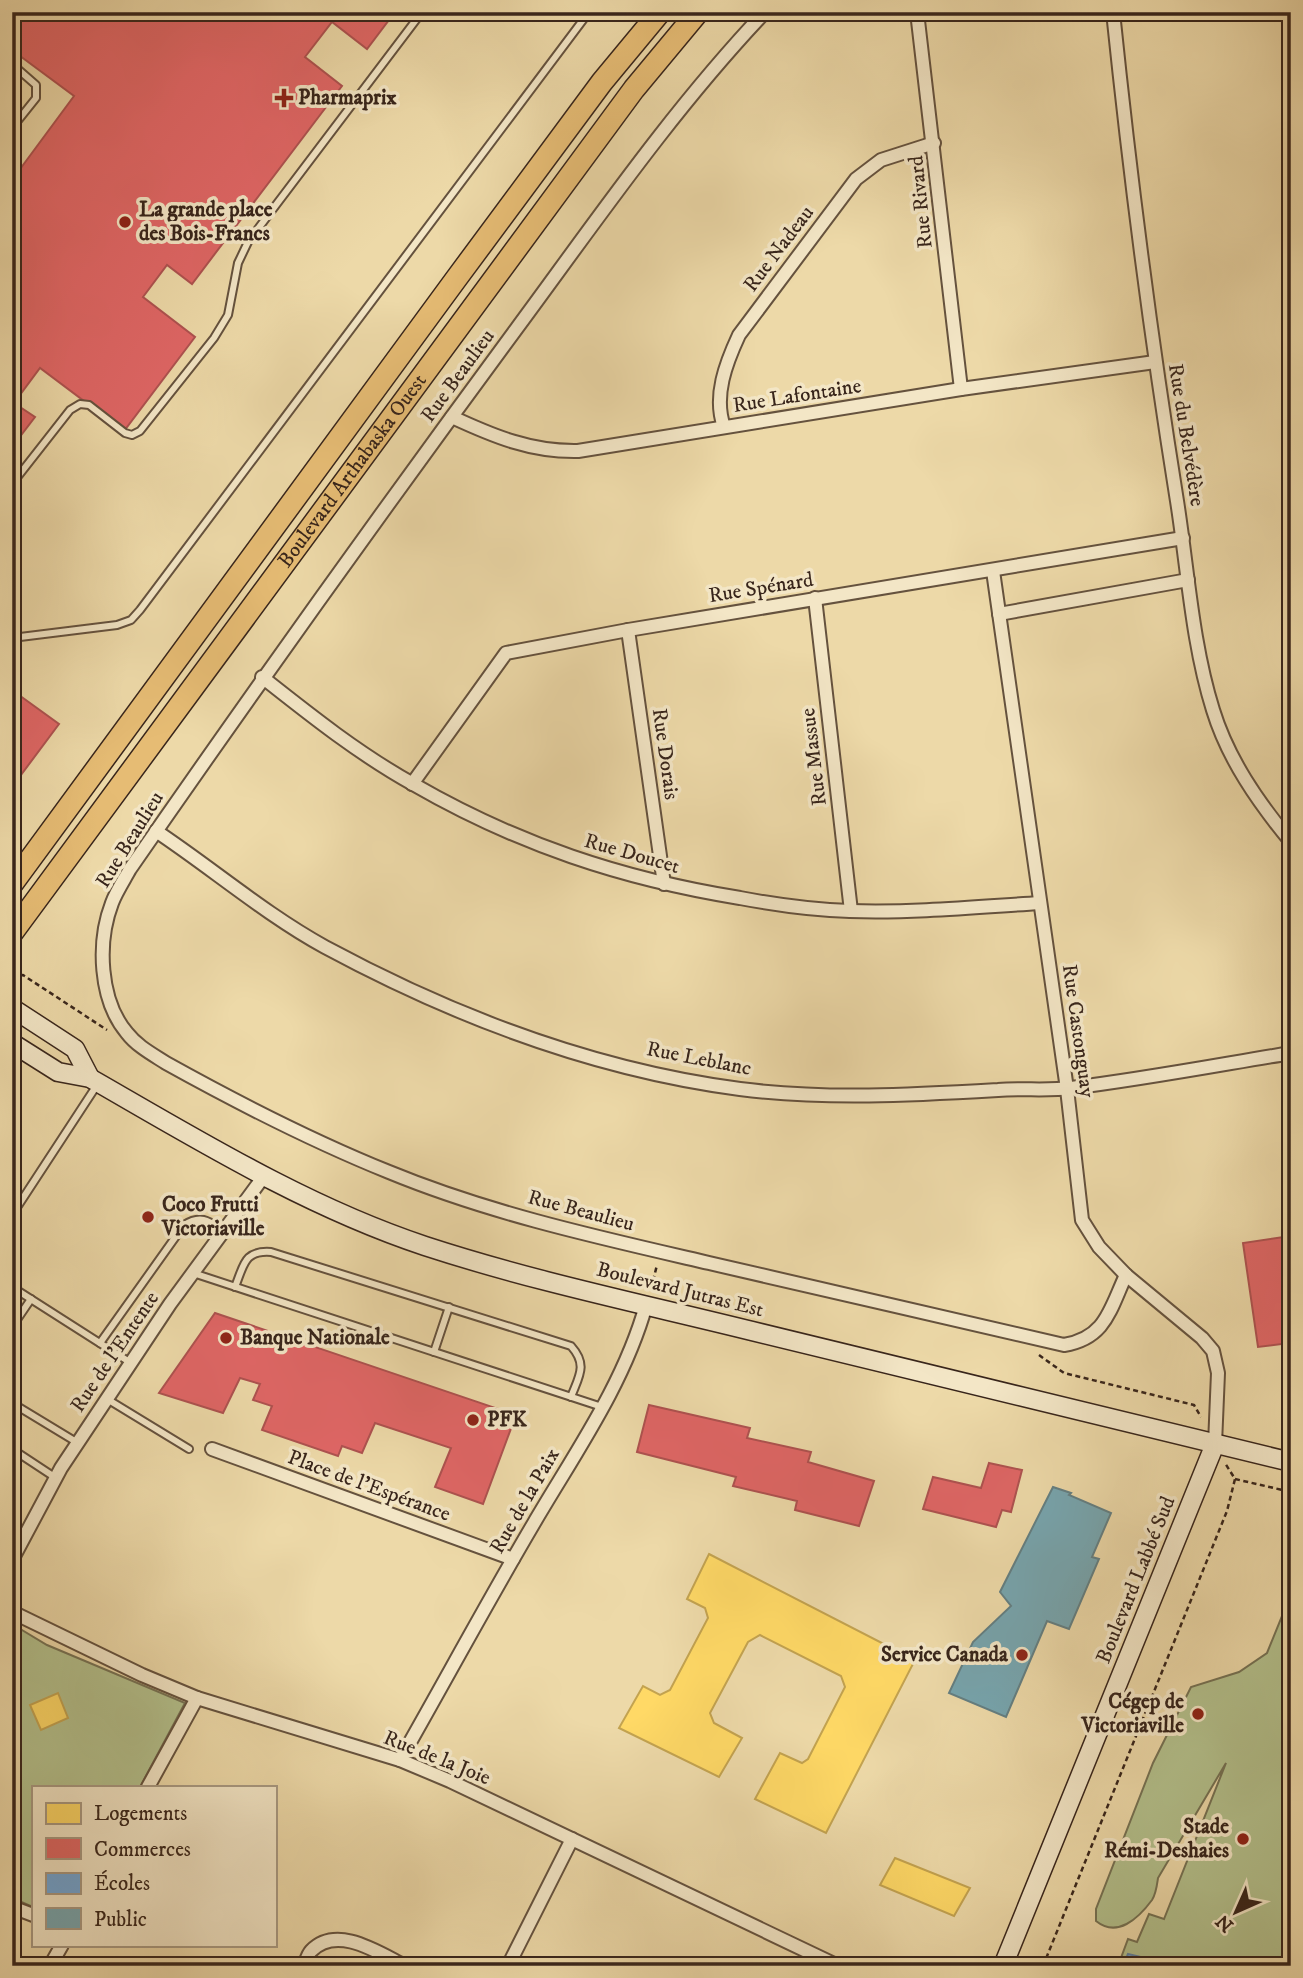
<svg xmlns="http://www.w3.org/2000/svg" width="1303" height="1978" font-family="'IM FELL DW Pica',serif">
  <style>
    .green { fill: #b3c08c; stroke: #767254; stroke-width: 2 }
    .homes { fill: #ffd966; stroke: #c3a350; stroke-width: 2 }
    .shops { fill: #e06666; stroke: #ae5250; stroke-width: 2 }
    .schools { fill: #6fa8dc; stroke: #5e81a2; stroke-width: 2 }
    .public { fill: #76a5af; stroke: #637f83; stroke-width: 2 }
    .lines { fill: none; stroke-linecap: round; stroke-linejoin: round }
    .lane-casing { stroke: #65523e; stroke-width: 10 }
    .street-casing { stroke: #65523e; stroke-width: 16 }
    .secondary-casing { stroke: #38251b; stroke-width: 21 }
    .primary-casing { stroke: #38251b; stroke-width: 24 }
    .path { stroke: #38251b; stroke-width: 2.5; stroke-dasharray: 5 3.5; stroke-linecap: butt }
    .lane { stroke: #f3e6c6; stroke-width: 6 }
    .street { stroke: #f3e6c6; stroke-width: 12 }
    .secondary { stroke: #f3e6c6; stroke-width: 18 }
    .primary { stroke: #e6bc74; stroke-width: 21 }
    .poi-dot { fill: #8f2418; stroke: #f3e6c6; stroke-width: 2.5 }
    .labels { text-anchor: middle; dominant-baseline: central; stroke-width: 7; stroke-linejoin: round; paint-order: stroke }
    .poi-label { font-size: 21px; font-weight: bold; fill: #38251b; stroke: #f3e6c6; text-anchor: start }
    .street-label { font-size: 21px; fill: #38251b; stroke: #f3e6c6 }
  </style>
  <rect width="100%" height="100%" fill="#edd9a8"/>
  <filter id="stains"><feTurbulence type="fractalNoise" baseFrequency=".00286" numOctaves="4"/><feColorMatrix values="0 0 0 0 .2 0 0 0 0 .09 0 0 0 0 .02 0 0 0 .5 -.17"/></filter>
  <radialGradient id="worn" r=".72"><stop offset=".6" stop-color="#630" stop-opacity="0"/><stop offset="1" stop-color="#630" stop-opacity=".3"/></radialGradient>
  <g class="green">
    <path d="M1291 1594V1966H1118L1128 1939 1137 1942 1149 1914 1164 1919 1226 1763 1158 1878C1157 1885 1156 1894 1152 1900 1138 1919 1117 1938 1096 1921V1909L1153 1763 1191 1687 1239 1672 1267 1653Z"/>
    <path d="M12 1624 47 1645 185 1703 140 1787H33V1907L12 1898Z"/>
  </g>
  <g class="homes">
    <path d="M709 1554 915 1660 826 1833 755 1799 780 1753 802 1763 808 1759 845 1687 841 1676 760 1635 748 1642 710 1713 714 1723 742 1738 719 1777 619 1728 643 1686 660 1695 670 1690 708 1618 705 1608 687 1599Z"/>
    <path d="M58 1693 68 1718 41 1730 30 1705Z"/>
    <path d="M895 1858 970 1888 954 1916 880 1885Z"/>
  </g>
  <g class="shops">
    <path d="M12 12H395L367 49 332 22 305 57 342 86 192 284 167 265 143 297 195 337 124 431 40 368 14 403 35 417 12 447V180L74 96 12 50Z"/>
    <path d="M12 690 59 724 12 787Z"/>
    <path d="M1291 1236V1352L1289 1343 1258 1347 1243 1243Z"/>
    <path d="M215 1313 516 1415 483 1504 435 1487 451 1448 375 1423 362 1453 342 1446 338 1456 262 1430 272 1406 253 1400 260 1384 240 1378 223 1413 159 1393Z"/>
    <path d="M649 1405 750 1428 747 1438 811 1452 808 1462 874 1481 859 1526 795 1510 797 1501 733 1486 736 1477 637 1452Z"/>
    <path d="M989 1463 1022 1470 1011 1512 1002 1510 996 1527 923 1509 933 1477 981 1488Z"/>
  </g>
  <path class="schools" d="M1128 1954 1149 1959 1147 1966H1123Z"/>
  <path class="public" d="M1053 1487 1071 1493 1069 1495 1111 1513 1092 1557 1099 1559 1069 1629 1047 1621 1006 1717 949 1693 973 1642 1011 1606 1000 1592Z"/>
  <g class="lines">
    <g class="lane-casing">
      <g id="lane">
        <path d="M12 64 36 85V98L12 128"/>
        <path d="M12 484 70 410 80 404 89 405 125 433 132 435 140 431 214 338 228 315 238 263 248 242 422 12"/>
        <path d="M12 638 117 625 131 620 140 610 589 12"/>
        <path d="M12 1215 97 1085"/>
        <path d="M193 1273 602 1407"/>
        <path d="M12 1287 131 1363"/>
        <path d="M235 1287C244 1265 244 1250 271 1252L571 1346C588 1365 579 1376 571 1397"/>
        <path d="M12 1327 31 1299"/>
        <path d="M100 1343 184 1225C201 1214 209 1221 224 1231"/>
        <path d="M434 1352 449 1307"/>
        <path d="M107 1399 189 1449"/>
        <path d="M12 1403 78 1443"/>
        <path d="M12 1449 56 1478"/>
      </g>
    </g>
    <g class="street-casing">
      <g id="street">
        <path d="M765 12C673 109 596 221 517 328 385 507 256 687 130 869 124 880 116 892 112 903 97 942 99 1000 127 1033 137 1046 152 1054 166 1063 238 1103 312 1141 389 1172 491 1214 601 1238 709 1263 827 1290 946 1318 1064 1345 1106 1338 1110 1309 1126 1275"/>
        <path d="M917 12 961 389"/>
        <path d="M1113 12C1130 176 1151 339 1177 501 1188 571 1192 643 1213 710 1228 759 1258 802 1291 842"/>
        <path d="M452 417C493 436 531 452 578 451L961 389 1155 362"/>
        <path d="M724 427C713 396 726 363 739 335L856 179 881 160 934 143"/>
        <path d="M993 571 1067 1089 1082 1220 1099 1247 1126 1275 1202 1338 1213 1351 1218 1373 1215 1444"/>
        <path d="M815 598 851 911"/>
        <path d="M999 614 1188 580"/>
        <path d="M628 630 664 884"/>
        <path d="M262 677C310 715 359 754 413 784 517 844 622 879 740 898 777 905 813 910 850 911 913 913 977 907 1040 903"/>
        <path d="M412 784 506 653 628 630 1183 538"/>
        <path d="M156 831C213 869 265 914 325 947 453 1016 595 1070 740 1089 826 1100 912 1095 998 1090 1022 1088 1047 1091 1071 1088 1144 1079 1218 1065 1291 1053"/>
        <path d="M212 1449 513 1559"/>
        <path d="M12 1560 61 1468 170 1304 264 1176"/>
        <path d="M12 1612 142 1675 197 1698 400 1760 450 1781 838 1966"/>
        <path d="M400 1760C445 1681 488 1601 534 1523 575 1453 624 1384 646 1305"/>
        <path d="M148 1787 197 1698"/>
        <path d="M12 1907 33 1915"/>
        <path d="M50 1966 62 1945"/>
        <path d="M304 1966C306 1961 308 1954 311 1951 337 1924 379 1953 405 1966"/>
        <path d="M508 1966 572 1839"/>
      </g>
    </g>
    <g class="secondary-casing">
      <g id="secondary">
        <path d="M12 1008 75 1049 90 1078"/>
        <path d="M12 1043 58 1072 90 1078C198 1140 307 1207 425 1246 532 1281 643 1304 752 1331 932 1375 1111 1418 1291 1462"/>
        <path d="M1003 1966 1215 1444"/>
      </g>
    </g>
    <g class="primary-casing">
      <g id="primary">
        <path d="M12 884 456 279 602 82 660 12"/>
        <path id="s1" d="M12 933 634 89 698 12"/>
      </g>
    </g>
    <g class="path">
      <path d="M12 977 23 975 107 1030"/>
      <path d="M651 1289 657 1265"/>
      <path d="M1039 1355 1064 1373 1194 1405 1201 1417"/>
      <path d="M1235 1479 1291 1492"/>
      <path d="M1043 1966 1227 1511 1235 1479 1225 1463"/>
    </g>
    <use href="#lane" class="lane"/>
    <use href="#street" class="street"/>
    <use href="#secondary" class="secondary"/>
    <use href="#primary" class="primary"/>
  </g>
  <g class="poi-dot">
    <path d="M280.5 87.5h7v7h7v7h-7v7h-7v-7h-7v-7h7z"/>
    <circle cx="125" cy="222" r="7"/>
    <circle cx="148" cy="1217" r="7"/>
    <circle cx="226" cy="1338" r="7"/>
    <circle cx="473" cy="1420" r="7"/>
    <circle cx="1022" cy="1655" r="7"/>
    <circle cx="1198" cy="1714" r="7"/>
    <circle cx="1243" cy="1839" r="7"/>
  </g>
  <g class="labels">
    <g class="poi-label">
      <text x="298" y="98">Pharmaprix</text>
      <text x="139" y="210">La grande place<tspan x="139" dy="24">des Bois-Francs</tspan></text>
      <text x="162" y="1205">Coco Frutti<tspan x="162" dy="24">Victoriaville</tspan></text>
      <text x="240" y="1338">Banque Nationale</text>
      <text x="487" y="1420">PFK</text>
      <text x="1008" y="1655" text-anchor="end">Service Canada</text>
      <text x="1184" y="1702" text-anchor="end">Cégep de<tspan x="1184" dy="24">Victoriaville</tspan></text>
      <text x="1229" y="1827" text-anchor="end">Stade<tspan x="1229" dy="24">Rémi-Deshaies</tspan></text>
    </g>
    <g class="street-label">
      <text transform="translate(921 202) rotate(-96)">Rue Rivard</text>
      <text transform="translate(779 249) rotate(-53)">Rue Nadeau</text>
      <text transform="translate(458 376) rotate(-54)">Rue Beaulieu</text>
      <text transform="translate(797 396) rotate(-9)">Rue Lafontaine</text>
      <text transform="translate(1186 435) rotate(81)">Rue du Belvédère</text>
      <text stroke="none"><textPath href="#s1" startOffset="574">Boulevard Arthabaska Ouest</textPath></text>
      <text transform="translate(761 588) rotate(-9)">Rue Spénard</text>
      <text transform="translate(665 754) rotate(82)">Rue Dorais</text>
      <text transform="translate(814 757) rotate(-97)">Rue Massue</text>
      <text transform="translate(130 840) rotate(-58)">Rue Beaulieu</text>
      <text transform="translate(632 854) rotate(16)">Rue Doucet</text>
      <text transform="translate(1078 1031) rotate(82)">Rue Castonguay</text>
      <text transform="translate(699 1059) rotate(11)">Rue Leblanc</text>
      <text transform="translate(581 1211) rotate(15)">Rue Beaulieu</text>
      <text transform="translate(680 1290) rotate(14)">Boulevard Jutras Est</text>
      <text transform="translate(115 1352) rotate(-56)">Rue de l'Entente</text>
      <text transform="translate(369 1486) rotate(20)">Place de l'Espérance</text>
      <text transform="translate(525 1501) rotate(-60)">Rue de la Paix</text>
      <text transform="translate(1136 1580) rotate(-68)">Boulevard Labbé Sud</text>
      <text transform="translate(437 1758) rotate(22)">Rue de la Joie</text>
    </g>
  </g>
  <rect width="1303" height="1978" fill="none" stroke="#edd9a8" stroke-width="42"/>
  <rect x="14" y="14" width="1275" height="1950" fill="none" stroke="#38251b" stroke-width="3.5"/>
  <rect x="21" y="21" width="1261" height="1936" fill="none" stroke="#38251b" stroke-width="2"/>
  <rect x="32" y="1786" width="245" height="161" fill="#f3e6c6" stroke="#a89982" stroke-width="2"/>
  <rect x="46" y="1803" width="35" height="21" fill="#ffd966" stroke="#a89982" stroke-width="2"/>
  <text x="94" y="1820" font-size="21" fill="#38251b">Logements</text>
  <rect x="46" y="1838" width="35" height="21" fill="#e06666" stroke="#a89982" stroke-width="2"/>
  <text x="94" y="1856" font-size="21" fill="#38251b">Commerces</text>
  <rect x="46" y="1873" width="35" height="21" fill="#6fa8dc" stroke="#a89982" stroke-width="2"/>
  <text x="94" y="1890" font-size="21" fill="#38251b">Écoles</text>
  <rect x="46" y="1908" width="35" height="21" fill="#76a5af" stroke="#a89982" stroke-width="2"/>
  <text x="94" y="1926" font-size="21" fill="#38251b">Public</text>
  <g transform="translate(1236 1912) rotate(225)" stroke="#f3e6c6" stroke-width="5" paint-order="stroke">
  <path d="M0-5L12 26L0 18L-12 26Z" fill="#38251b"/>
  <text y="-10" font-size="19" font-weight="bold" text-anchor="middle" fill="#38251b">N</text>
  </g>
  <rect width="100%" height="100%" filter="url(#stains)"/>
  <rect width="100%" height="100%" fill="url(#worn)"/>
</svg>
